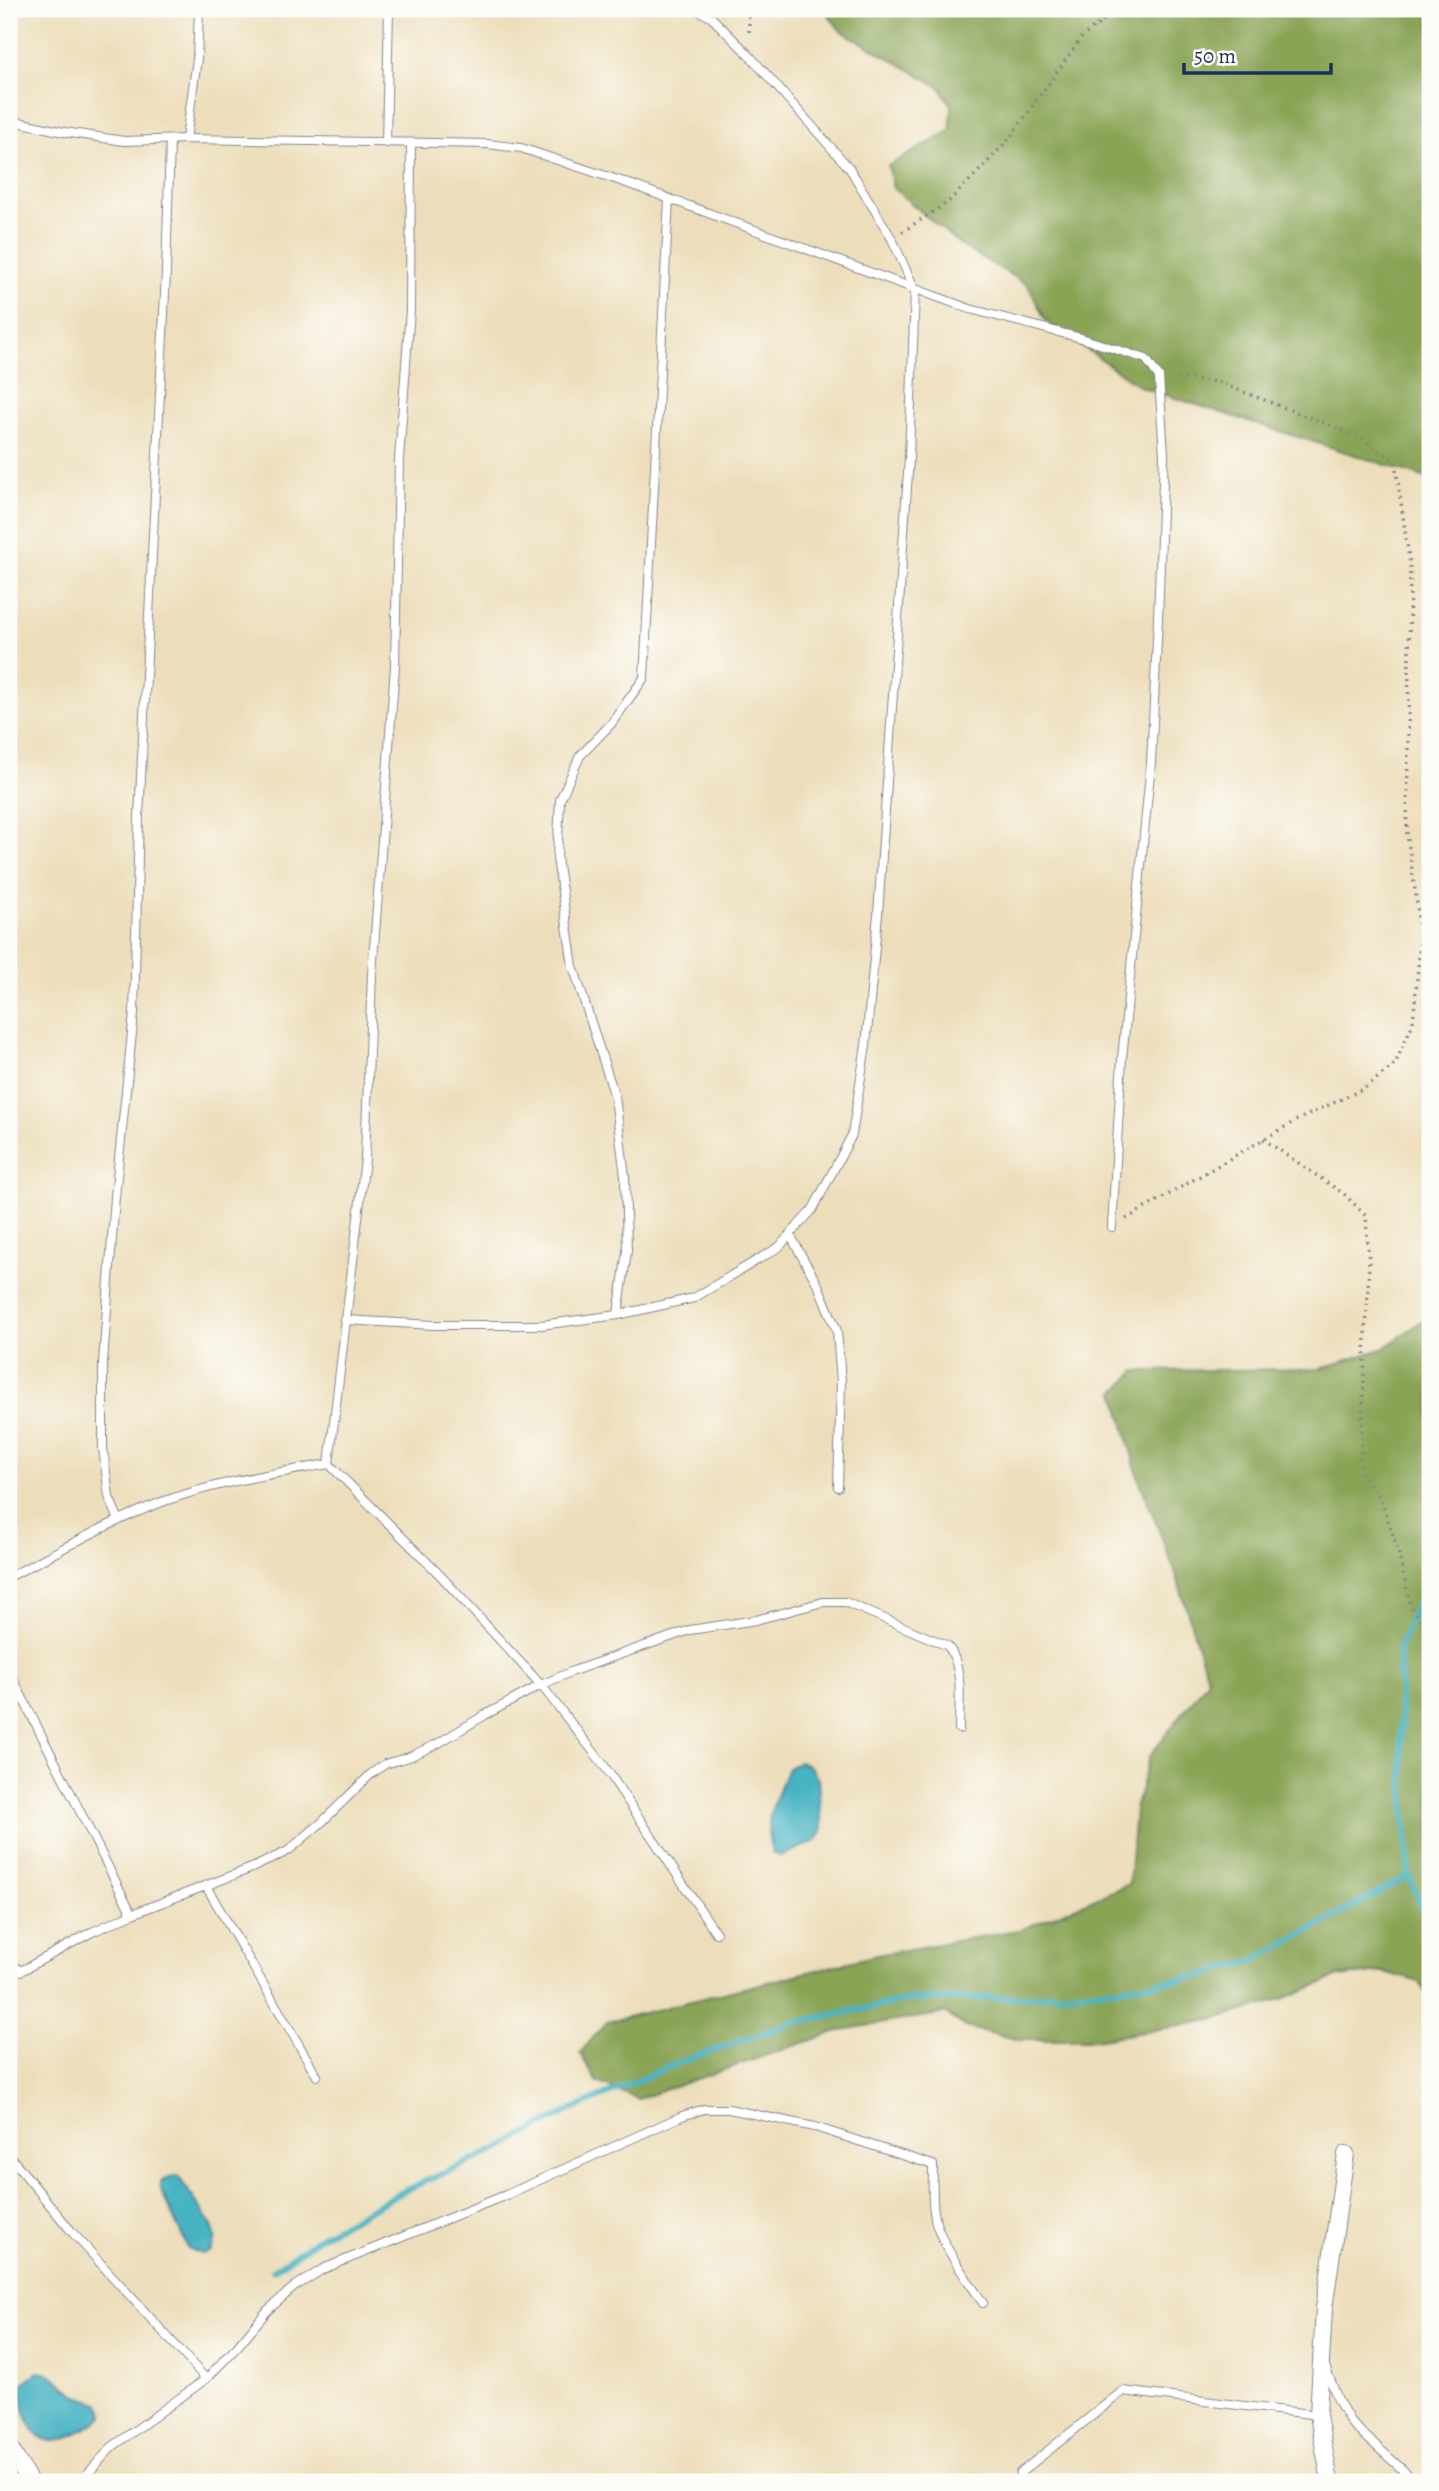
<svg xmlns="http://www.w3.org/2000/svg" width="1439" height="2491" font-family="Alegreya,serif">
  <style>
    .forest { fill: #8aa456; stroke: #526a5a; stroke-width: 2 }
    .water { fill: #46b3c3; stroke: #307190; stroke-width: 2 }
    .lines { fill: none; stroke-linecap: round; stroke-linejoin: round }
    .stream { stroke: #46b3c3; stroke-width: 6 }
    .lane-casing { stroke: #84868c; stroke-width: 10 }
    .street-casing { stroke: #84868c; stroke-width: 18 }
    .path { stroke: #84868c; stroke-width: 3.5; stroke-dasharray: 2 5; stroke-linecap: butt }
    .lane { stroke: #fff; stroke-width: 8 }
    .street { stroke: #fff; stroke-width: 16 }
  </style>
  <rect width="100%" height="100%" fill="#fdfcf7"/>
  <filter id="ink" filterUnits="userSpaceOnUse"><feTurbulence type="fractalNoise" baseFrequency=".0143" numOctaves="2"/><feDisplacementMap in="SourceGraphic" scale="14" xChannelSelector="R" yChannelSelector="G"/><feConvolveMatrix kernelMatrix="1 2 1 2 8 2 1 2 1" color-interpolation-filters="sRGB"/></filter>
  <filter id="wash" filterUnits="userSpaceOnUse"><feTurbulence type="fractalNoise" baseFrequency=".00686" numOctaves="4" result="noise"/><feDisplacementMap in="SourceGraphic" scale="28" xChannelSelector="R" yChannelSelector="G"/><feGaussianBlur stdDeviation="1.57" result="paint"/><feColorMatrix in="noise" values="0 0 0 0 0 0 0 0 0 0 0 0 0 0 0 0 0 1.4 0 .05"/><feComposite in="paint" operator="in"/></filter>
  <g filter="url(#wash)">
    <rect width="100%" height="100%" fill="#eddebb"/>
    <g class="forest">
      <path d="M824 9H1430V479L1141 387 1046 321 1028 285 963 247 893 188 888 166 950 131 952 107 940 87 840 30Z"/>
      <path d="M1430 1315V2002L1420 1982 1384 1972 1337 1977 1277 2001 1212 2020 1095 2040H1020L965 2027 945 2013 841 2030 638 2099 597 2082 580 2053 607 2022 877 1955 1023 1929 1129 1884 1135 1810 1149 1757 1208 1680 1176 1574 1138 1477 1115 1392 1136 1371 1320 1369 1385 1348Z"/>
    </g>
    <g class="water">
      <path d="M800 1762 810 1767 818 1779 822 1831 816 1841 781 1856 773 1853C760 1824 777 1796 788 1768Z"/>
      <path d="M178 2176 211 2223 216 2238 211 2251 202 2254 188 2248 161 2191V2181L170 2177Z"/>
      <path d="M38 2372 50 2374 78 2396 99 2403 103 2409V2417C92 2424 66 2442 53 2441 30 2440 19 2403 22 2384Z"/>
    </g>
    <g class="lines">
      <g class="stream">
        <path d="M1430 86 1427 167 1430 188"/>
        <path d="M1430 1572 1399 1648 1401 1741 1409 1876 1430 1927"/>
        <path d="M273 2270 326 2233 408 2189 496 2150 569 2111 678 2063 792 2023 909 2000 1026 1997 1111 1989 1197 1977 1255 1960 1409 1876"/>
      </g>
    </g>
  </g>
  <g filter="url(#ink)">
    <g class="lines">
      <g class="lane-casing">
        <g id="lane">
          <path d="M9 120 64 132 124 141 186 139 436 143 487 144 521 148 621 181 970 309 1081 338 1146 359 1159 377 1164 455 1158 619 1151 763 1122 1059 1112 1227"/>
          <path d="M186 139 197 59 199 9"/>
          <path d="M386 143 389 9"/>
          <path d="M790 1235 818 1285 837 1331 841 1382 838 1487"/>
          <path d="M618 1315 627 1251 625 1177 615 1097 573 966 557 858 560 800 580 756 611 724 644 678 669 199"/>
          <path d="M345 1320 434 1325H541L618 1315 694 1298 779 1247 813 1209 852 1135 866 1045 878 914 909 458 915 290 892 239 850 169 749 55 712 18 696 9"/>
          <path d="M329 1464 365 1159 372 974 395 666 399 459 410 310 411 143"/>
          <path d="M119 1520 109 1497 103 1448V1363L115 1197 134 1014 139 817 166 273 170 141"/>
          <path d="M9 1577C59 1551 109 1522 162 1502 216 1482 272 1474 329 1464L440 1575 541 1685 573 1671 690 1630 756 1620 823 1602H845L948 1646C964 1668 959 1703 959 1729"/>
          <path d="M9 1671 132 1914"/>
          <path d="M206 1886 317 2076"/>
          <path d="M9 1962 21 1971 92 1932 132 1914 252 1868 288 1851 321 1823 371 1774 385 1764 409 1757 437 1744 485 1715 541 1685 603 1764 716 1933"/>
          <path d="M9 2155 72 2232 206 2379"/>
          <path d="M1325 2366 1338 2400 1351 2423 1416 2482"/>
          <path d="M80 2482 112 2447 206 2379 237 2347 267 2311 294 2287 323 2269 506 2195 682 2116 704 2109H729L815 2127 933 2165C933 2185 931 2207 937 2226 947 2253 967 2279 983 2303"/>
          <path d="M1019 2482 1020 2473 1123 2391 1318 2415"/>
        </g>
      </g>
      <g class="street-casing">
        <g id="street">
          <path d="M9 2446 30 2482"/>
          <path d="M1330 2482 1318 2415 1324 2309 1346 2154"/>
        </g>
      </g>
      <g class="path">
        <path d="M749 9V36"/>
        <path d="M902 232 948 202 983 167 1009 139 1082 37 1118 9"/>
        <path d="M1263 1139 1344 1194 1366 1216 1369 1264 1360 1470 1381 1499 1397 1547 1411 1607C1425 1619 1427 1647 1430 1664"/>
        <path d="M1126 1219 1295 1121 1365 1088 1395 1064 1413 1023 1420 945 1417 904 1407 834 1410 565 1395 461 1360 437 1218 382 1172 378"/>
      </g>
      <use href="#lane" class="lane"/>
      <use href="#street" class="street"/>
    </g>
  </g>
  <rect width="1439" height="2491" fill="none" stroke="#fdfcf7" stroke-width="35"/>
  <path d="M1184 63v10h147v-10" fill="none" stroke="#1b2f5e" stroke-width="3.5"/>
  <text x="1194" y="63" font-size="21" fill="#1b2f5e" stroke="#fdfcf7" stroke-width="5" paint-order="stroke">50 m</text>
</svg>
